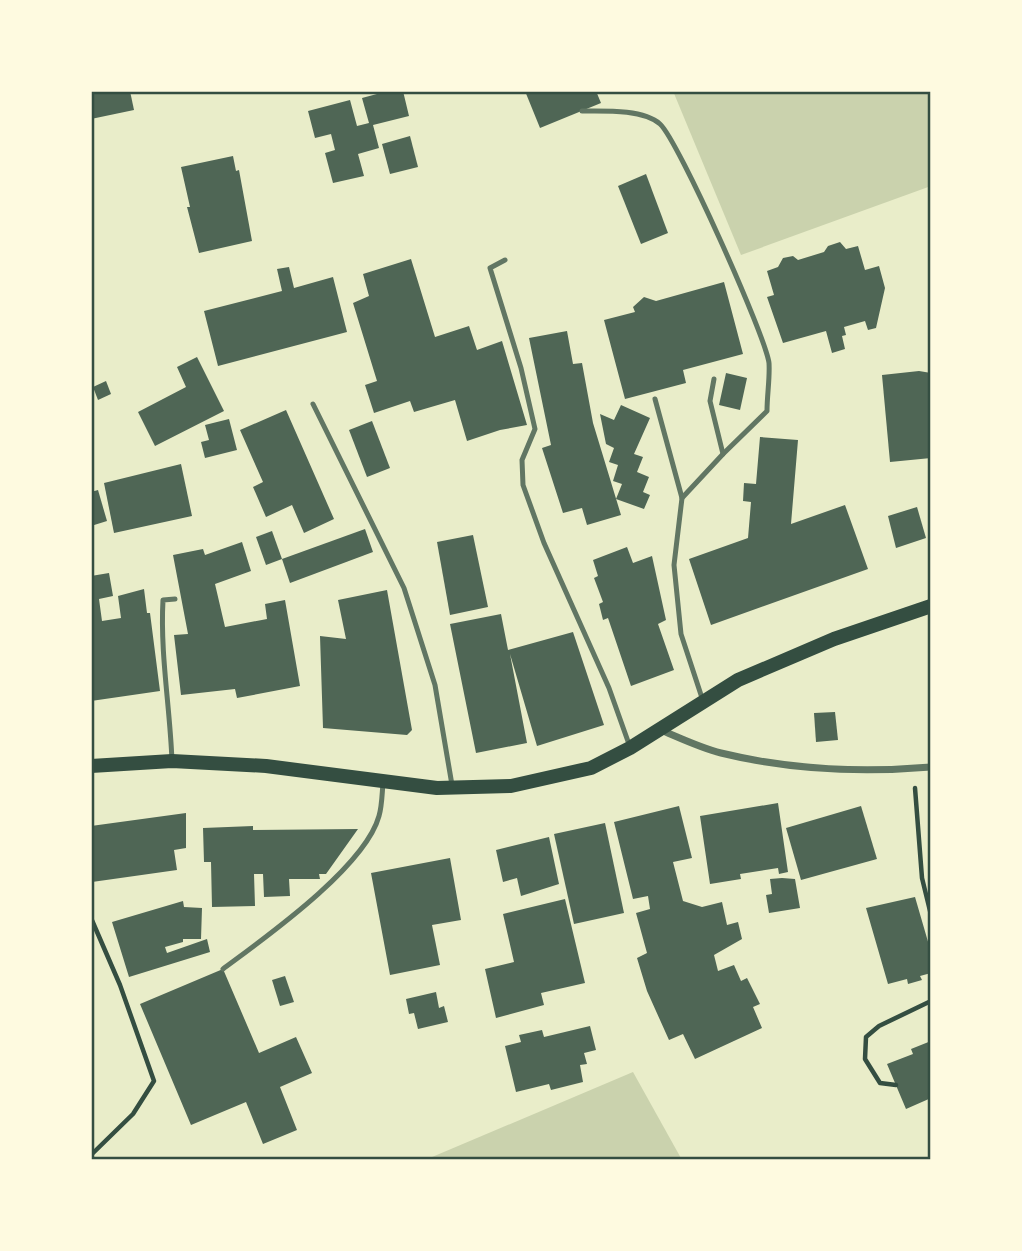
<svg xmlns="http://www.w3.org/2000/svg" width="1022" height="1251" font-family="Quicksand,sans-serif">
  <style>
    .green { fill: #cad2ad }
    .building { fill: #4f6655 }
    .lines { fill: none; stroke-linecap: round; stroke-linejoin: round }
    .path { stroke: #344e41; stroke-width: 4.5 }
    .service { stroke: #617663; stroke-width: 5 }
    .minor { stroke: #617663; stroke-width: 7 }
    .secondary { stroke: #344e41; stroke-width: 14 }
    .neatline { fill: none; stroke: #344e41; stroke-width: 2.5 }
  </style>
  <rect width="100%" height="100%" fill="#e9edc9"/>
  <g class="green">
    <path d="M673 91H931V186L741 255Z"/>
    <path d="M633 1072 682 1160H425Z"/>
  </g>
  <g class="building">
    <path d="M91 91H130L134 110 91 119Z"/>
    <path d="M388 91H403L409 116 373 125 379 148 358 154 364 176 333 183 325 153 335 150 331 134 315 138 308 111 350 100 357 126 369 123 362 98Z"/>
    <path d="M525 91H596L601 103 540 128Z"/>
    <path d="M410 136 418 167 390 174 382 144Z"/>
    <path d="M233 156 236 171 239 170 252 241 199 253 187 207H190L181 167Z"/>
    <path d="M646 174 668 233 641 244 618 186Z"/>
    <path d="M840 242 846 249 858 246 865 270 879 266 885 288 876 328 868 330 865 321 844 327 846 335 842 336 845 349 832 353 826 331 783 343 767 297 774 295 767 271 778 267 783 258 793 256 798 260 824 252 828 246Z"/>
    <path d="M411 259 435 337 469 326 477 350 502 341 527 425 500 430 467 441 455 400 414 412 410 401 374 413 365 385 377 381 353 303 369 296 363 274Z"/>
    <path d="M289 267 294 288 333 277 347 332 218 366 204 311 282 291 277 269Z"/>
    <path d="M724 282 743 354 683 370 686 383 625 399 604 320 635 312 633 307 644 297 656 301Z"/>
    <path d="M567 331 573 364 582 363 593 423 621 515 587 525 582 508 563 513 542 448 551 445 529 338Z"/>
    <path d="M197 357 224 411 155 446 138 412 186 387 177 367Z"/>
    <path d="M919 371 931 373V458L890 462 882 375Z"/>
    <path d="M726 373 747 378 740 410 719 405Z"/>
    <path d="M106 381 111 394 98 400 93 387Z"/>
    <path d="M621 405 650 418 634 454 643 457 637 472 649 477 643 492 650 495 644 509 616 499 622 484 613 481 618 465 609 462 614 448 606 444 600 414 614 420Z"/>
    <path d="M286 410 334 519 304 533 292 505 266 517 253 487 263 482 240 430Z"/>
    <path d="M229 419 237 450 205 458 201 442 209 440 205 425Z"/>
    <path d="M372 421 390 468 367 477 349 430Z"/>
    <path d="M760 437 798 440 791 524 845 505 868 569 711 625 689 559 748 538 751 502 743 501 744 483 756 484Z"/>
    <path d="M181 464 192 516 114 533 104 483Z"/>
    <path d="M98 490 107 521 91 526V492Z"/>
    <path d="M917 507 926 538 896 548 888 516Z"/>
    <path d="M365 529 373 552 290 583 282 559Z"/>
    <path d="M272 531 282 559 266 565 256 537Z"/>
    <path d="M473 535 488 607 450 615 437 542Z"/>
    <path d="M242 542 251 571 215 584 225 627 267 619 265 604 285 600 300 686 237 698 235 689 181 695 174 635 188 634 173 555 203 549 205 555Z"/>
    <path d="M627 547 633 563 652 556 666 620 658 624 674 670 631 686 608 618 603 620 599 604 603 602 594 578 598 576 593 560Z"/>
    <path d="M109 573 113 596 99 599 102 621 121 618 118 596 144 589 147 613H150L160 691 91 701V576Z"/>
    <path d="M387 590 412 730 407 735 323 728 320 636 346 639 338 600Z"/>
    <path d="M501 614 508 650 573 632 604 725 537 746 510 654 527 743 476 753 450 624Z"/>
    <path d="M835 712 838 740 816 742 814 713Z"/>
    <path d="M778 803 788 872 779 874 778 868 740 874 741 879 710 884 700 816Z"/>
    <path d="M679 806 692 858 673 862 683 901 702 907 722 902 727 925 738 922 742 939 714 955 718 971 734 965 741 981 747 978 760 1004 753 1007 762 1028 695 1059 683 1034 669 1040 647 991 637 958 647 953 636 913 650 909 648 896 633 899 614 822Z"/>
    <path d="M861 806 877 859 801 880 786 828Z"/>
    <path d="M186 813V848L174 850 177 870 92 882 91 826Z"/>
    <path d="M605 823 624 913 574 924 554 834Z"/>
    <path d="M253 826V830L358 829 326 874H319L320 879H289L290 896 264 897 263 874H254L255 906 212 907 211 862H204L203 828Z"/>
    <path d="M549 837 559 884 521 896 517 878 503 882 496 850Z"/>
    <path d="M450 858 461 920 432 925 440 965 390 975 371 873Z"/>
    <path d="M782 878 795 879 800 908 769 913 766 895 772 894 770 879Z"/>
    <path d="M915 897 931 952V973L920 976 922 980 908 984 907 979 888 984 866 908Z"/>
    <path d="M565 899 585 983 541 993 544 1005 496 1018 485 969 514 962 503 914Z"/>
    <path d="M183 901 184 907 202 908 201 939H183V942L165 947 167 953 207 939 210 952 129 977 112 922Z"/>
    <path d="M223 969 259 1053 296 1037 312 1073 280 1087 297 1130 263 1144 246 1102 191 1125 140 1004Z"/>
    <path d="M285 976 294 1002 280 1006 272 980Z"/>
    <path d="M436 992 439 1008 444 1006 448 1022 418 1029 414 1013 409 1014 406 999Z"/>
    <path d="M590 1026 596 1050 584 1053 587 1064 580 1065 583 1082 551 1090 549 1084 516 1092 505 1046 521 1042 519 1035 542 1030 544 1037Z"/>
    <path d="M931 1041V1098L906 1109 887 1064 913 1054 911 1049Z"/>
  </g>
  <g class="lines">
    <g class="path">
      <path d="M915 788 922 878 931 915"/>
      <path d="M931 843V864"/>
      <path d="M91 918 120 985 154 1081 133 1114 91 1155"/>
      <path d="M896 1085 880 1083 865 1059 866 1037 879 1026 931 1001"/>
    </g>
    <g class="service">
      <path d="M582 111C603 111 643 109 660 124 678 140 766 337 769 363 770 378 767 395 767 411L723 454"/>
      <path d="M505 260 490 268 521 368 535 429 522 460 523 485 544 543 609 688 630 747"/>
      <path d="M655 399 682 498"/>
      <path d="M313 404 404 588 435 685 452 785"/>
      <path d="M703 701 681 634 674 565 682 498 723 454 710 401 714 379"/>
      <path d="M172 761C170 707 160 654 163 600L175 599"/>
      <path d="M223 969C266 937 365 867 379 816 382 806 382 794 383 783"/>
    </g>
    <path class="minor" d="M661 730C680 738 701 748 721 753 791 770 860 773 931 767"/>
    <path class="secondary" d="M91 766 172 761 266 766 437 788 511 786 591 768 630 748 738 680 834 639 931 606"/>
  </g>
  <rect width="1022" height="1251" fill="none" stroke="#fefae0" stroke-width="186"/>
  <rect x="93" y="93" width="836" height="1065" class="neatline"/>
</svg>
